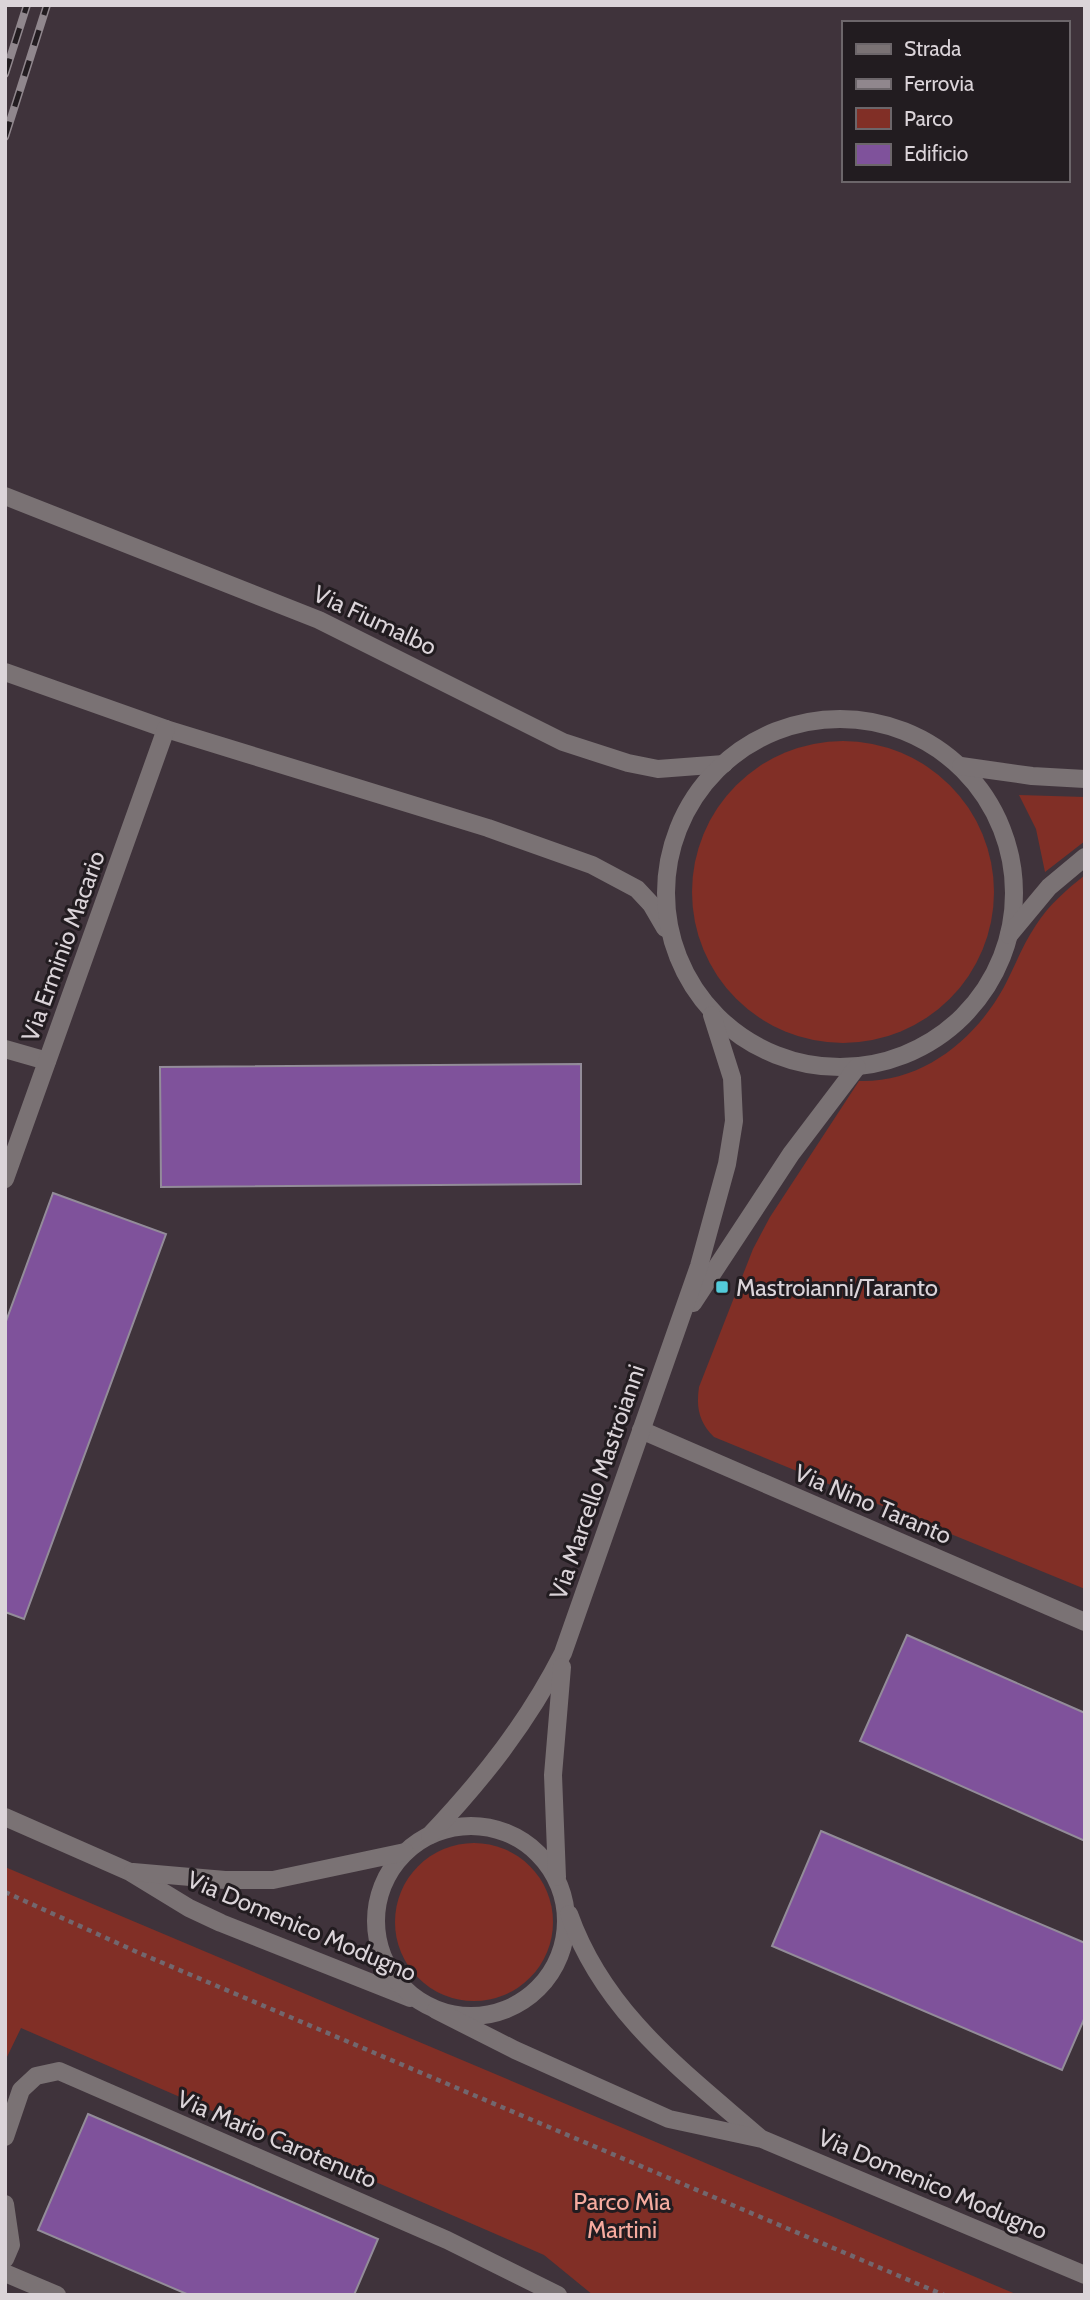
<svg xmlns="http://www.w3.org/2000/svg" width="1090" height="2300" font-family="Cabin,sans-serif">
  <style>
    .green { fill: #812f26 }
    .building { fill: #7f529b; stroke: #938c99; stroke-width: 2 }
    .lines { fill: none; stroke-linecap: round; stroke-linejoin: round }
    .path { stroke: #72676e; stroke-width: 4.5; stroke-dasharray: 5 5; stroke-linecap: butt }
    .minor { stroke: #7a7274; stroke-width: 18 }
    .rail-casing { stroke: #90878d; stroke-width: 8 }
    .rail { stroke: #221c20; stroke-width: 5; stroke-dasharray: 16; stroke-linecap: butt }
    .poi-dot { fill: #53cbda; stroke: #221c20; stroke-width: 2.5 }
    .labels { text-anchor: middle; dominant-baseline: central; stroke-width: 6; stroke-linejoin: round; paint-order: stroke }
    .street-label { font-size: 24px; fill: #dbd4d9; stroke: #221c20 }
    .poi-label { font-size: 24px; fill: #dbd4d9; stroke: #221c20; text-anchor: start }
    .park-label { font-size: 24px; fill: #f6ab9f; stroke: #221c20 }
  </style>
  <rect width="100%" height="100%" fill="#3f333b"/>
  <g class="green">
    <circle cx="843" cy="892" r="151"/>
    <path d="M1019 795 1085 797V841L1045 872 1036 829Z"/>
    <path d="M1085 875V1589L714 1437C699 1422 696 1408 699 1387L753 1249 770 1217 859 1081C922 1083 975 1040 1004 987 1015 966 1023 944 1036 925 1049 905 1066 890 1085 875Z"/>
    <circle cx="474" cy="1922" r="79"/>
    <path d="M5 1867 1018 2295H593L544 2255 21 2028 5 2061Z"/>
  </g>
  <g class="building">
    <path d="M581 1064V1184L161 1187 160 1067Z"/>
    <path d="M53 1193 166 1234 24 1619 5 1612V1324Z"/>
    <path d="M907 1635 1085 1713V1841L860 1741Z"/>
    <path d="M821 1831 1085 1943V2017L1062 2070 772 1946Z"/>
    <path d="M88 2114 378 2239 354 2295H189L38 2230Z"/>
  </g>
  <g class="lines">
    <path class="path" d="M5 1892 137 1952 944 2295"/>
    <g class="minor">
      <path d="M5 496 319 620 563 742 628 763 658 769 724 764"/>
      <path d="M5 672 166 729 488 828 592 865 637 889 651 904 665 928"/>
      <circle cx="840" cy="893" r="174"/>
      <path d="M961 766 1032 776 1085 779"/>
      <path d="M1009 935 1049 887 1085 857"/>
      <path d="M5 1049 47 1061"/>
      <path d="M5 1179 166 729"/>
      <path d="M693 1303 791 1154 857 1067"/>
      <path d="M641 1430 1085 1622"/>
      <path d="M5 1817 130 1872 189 1908 221 1923 410 1998"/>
      <circle cx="471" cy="1921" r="95"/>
      <path d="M430 1835C483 1779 528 1722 563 1653L699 1266 727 1164 734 1121 732 1078 712 1015"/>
      <path d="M133 1872 225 1880H273L405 1852"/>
      <path d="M557 1877 553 1775 562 1667"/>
      <path d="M569 1914C604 2013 682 2070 759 2137"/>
      <path d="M436 2010 515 2050 669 2119 762 2139 1085 2275"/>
      <path d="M5 2137 21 2090 36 2076 59 2071 447 2240 558 2295"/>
      <path d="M5 2204 11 2245 5 2259"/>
      <path d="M5 2273 57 2295"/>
    </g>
    <g class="rail-casing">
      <g id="rail">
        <path d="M5 74 27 5"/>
        <path d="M5 137 47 5"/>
      </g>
    </g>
    <use href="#rail" class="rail"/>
  </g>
  <rect class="poi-dot" x="715" y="1280" width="14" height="14" rx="3.5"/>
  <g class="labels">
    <g class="street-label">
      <text transform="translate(375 620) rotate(25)">Via Fiumalbo</text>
      <text transform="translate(63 946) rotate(-70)">Via Erminio Macario</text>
      <text transform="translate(597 1482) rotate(-71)">Via Marcello Mastroianni</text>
      <text transform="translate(873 1504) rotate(23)">Via Nino Taranto</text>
      <text transform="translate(302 1926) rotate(23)">Via Domenico Modugno</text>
      <text transform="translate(277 2139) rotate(23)">Via Mario Carotenuto</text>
      <text transform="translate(933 2184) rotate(23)">Via Domenico Modugno</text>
    </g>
    <g class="poi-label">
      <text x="736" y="1287">Mastroianni/Taranto</text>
    </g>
    <g class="park-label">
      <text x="622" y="2201">Parco Mia<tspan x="622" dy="28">Martini</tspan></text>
    </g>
  </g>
  <rect width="1090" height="2300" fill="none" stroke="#dbd4d9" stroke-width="14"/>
  <rect x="842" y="21" width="228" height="161" fill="#221c20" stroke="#6c666a" stroke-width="2"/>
  <rect x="856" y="44" width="35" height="10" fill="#7a7274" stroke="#6c666a" stroke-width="2"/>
  <text x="904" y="56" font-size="21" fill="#dbd4d9">Strada</text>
  <rect x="856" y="79" width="35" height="10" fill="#90878d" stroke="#6c666a" stroke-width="2"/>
  <text x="904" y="91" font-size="21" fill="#dbd4d9">Ferrovia</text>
  <rect x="856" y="108" width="35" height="21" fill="#812f26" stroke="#6c666a" stroke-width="2"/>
  <text x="904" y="126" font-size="21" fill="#dbd4d9">Parco</text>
  <rect x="856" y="144" width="35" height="21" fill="#7f529b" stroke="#6c666a" stroke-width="2"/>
  <text x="904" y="161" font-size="21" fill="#dbd4d9">Edificio</text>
</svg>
